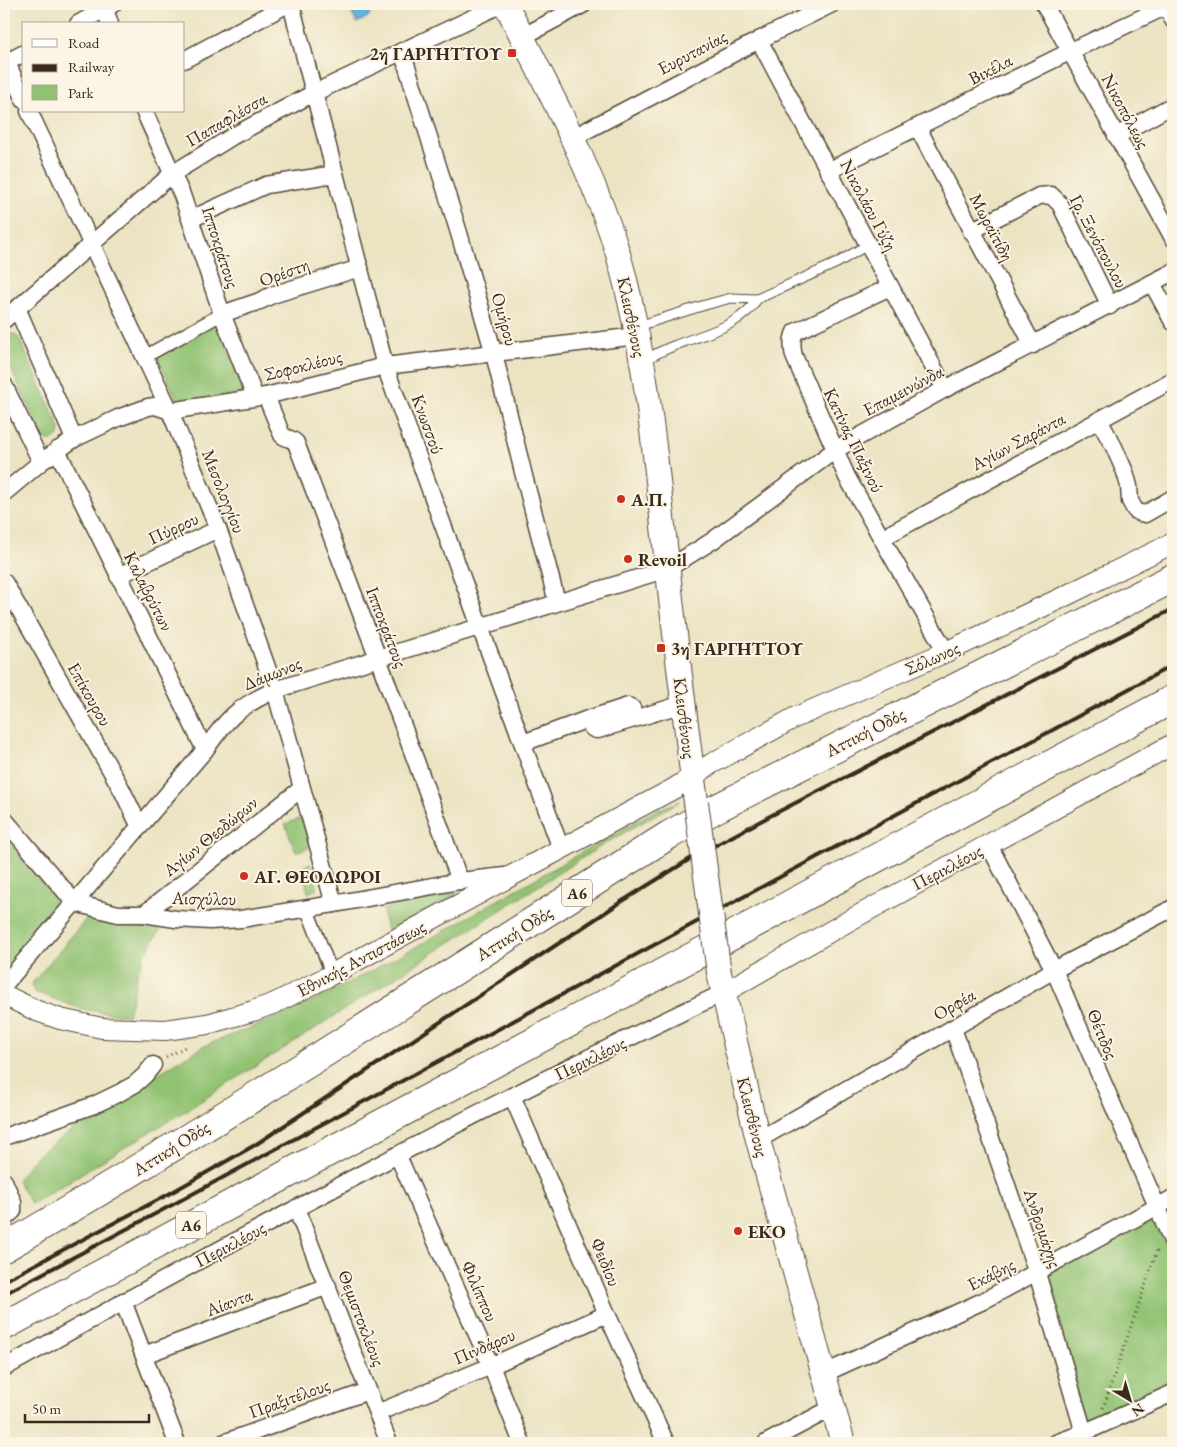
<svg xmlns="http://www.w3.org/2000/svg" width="1177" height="1447" font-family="'EB Garamond',serif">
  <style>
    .green { fill: #91c272; stroke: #667648 }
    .water { fill: #63b3de; stroke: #4f6e7e }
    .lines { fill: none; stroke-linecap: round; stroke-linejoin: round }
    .service-casing { stroke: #554637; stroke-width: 11 }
    .pedestrian-casing { stroke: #554637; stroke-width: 15 }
    .minor-casing { stroke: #554637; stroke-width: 19 }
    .tertiary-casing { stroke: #554637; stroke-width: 22 }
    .secondary-casing { stroke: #554637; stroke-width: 26 }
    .motorway-casing { stroke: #554637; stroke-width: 30 }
    .path { stroke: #554637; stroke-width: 3; stroke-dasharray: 1 4; stroke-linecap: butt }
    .service { stroke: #fff; stroke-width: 9 }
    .pedestrian { stroke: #fff; stroke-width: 12 }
    .minor { stroke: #fff; stroke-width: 16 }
    .tertiary { stroke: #fff; stroke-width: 20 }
    .secondary { stroke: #fff; stroke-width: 24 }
    .motorway { stroke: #fff; stroke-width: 28 }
    .rail { stroke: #3b2a1e; stroke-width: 4 }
    .secondary-bridge-casing { stroke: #554637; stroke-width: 26; stroke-linecap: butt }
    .secondary-bridge { stroke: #fff; stroke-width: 24 }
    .poi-dot { fill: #c8321e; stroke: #fcf5e5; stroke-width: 2 }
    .labels { text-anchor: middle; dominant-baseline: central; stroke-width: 4; stroke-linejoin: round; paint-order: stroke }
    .shield { fill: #fcf5e5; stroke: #75675a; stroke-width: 1 }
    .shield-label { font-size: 16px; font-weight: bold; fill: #3b2a1e }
    .street-label { font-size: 18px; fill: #3b2a1e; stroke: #fcf5e5 }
    .poi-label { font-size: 18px; font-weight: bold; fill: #3b2a1e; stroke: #fcf5e5; text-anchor: start }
  </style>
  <rect width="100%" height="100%" fill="#fcf5e5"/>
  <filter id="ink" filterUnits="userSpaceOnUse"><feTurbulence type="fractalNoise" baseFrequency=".02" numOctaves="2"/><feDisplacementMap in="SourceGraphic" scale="10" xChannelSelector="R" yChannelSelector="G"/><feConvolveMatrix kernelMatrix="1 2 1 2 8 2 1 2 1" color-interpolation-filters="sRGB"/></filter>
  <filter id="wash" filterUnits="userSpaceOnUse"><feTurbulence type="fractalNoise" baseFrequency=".0096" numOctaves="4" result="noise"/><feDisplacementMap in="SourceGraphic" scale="20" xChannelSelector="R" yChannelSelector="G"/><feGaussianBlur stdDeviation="1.12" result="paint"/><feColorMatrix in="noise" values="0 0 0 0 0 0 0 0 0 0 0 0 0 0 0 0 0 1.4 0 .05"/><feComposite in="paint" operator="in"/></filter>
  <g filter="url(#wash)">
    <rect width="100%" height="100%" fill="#ebe3c2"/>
    <g class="green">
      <path d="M218 323 244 393 179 404 157 357Z"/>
      <path d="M8 334H15L19 338 60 428 59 436 53 440H46L42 436 4 354V338Z"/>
      <path d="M680 801 601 846 195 1105 31 1204 17 1180 36 1156 117 1098 204 1046 270 1020 333 991 414 948 654 811Z"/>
      <path d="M302 818 310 847 296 852 285 824Z"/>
      <path d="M8 841 62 907 8 967H4V846Z"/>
      <path d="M310 863 317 889 308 893 302 867Z"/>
      <path d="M456 893 457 895 387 931 382 909Z"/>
      <path d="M87 918 161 929 145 954 138 971 128 1016 81 1009 35 992 32 987 33 982Z"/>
      <path d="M1156 1207 1173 1243V1393L1083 1433 1037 1273Z"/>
    </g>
    <path class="water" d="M349 4H358L362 9 366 7 369 10 370 16 357 23 347 5Z"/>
  </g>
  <g filter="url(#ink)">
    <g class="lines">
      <g class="service-casing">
        <g id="service">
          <path d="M635 327 705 305 731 298 757 299 837 263 867 245"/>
          <path d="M644 360C654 355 665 349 676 345 703 334 742 326 757 299"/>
        </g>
      </g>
      <g class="pedestrian-casing">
        <g id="pedestrian">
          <path d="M144 357 222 314"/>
          <path d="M307 909 332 974"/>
        </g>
      </g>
      <g class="minor-casing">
        <g id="minor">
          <path d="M291 4 385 366 561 849"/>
          <path d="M1044 4 1173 238"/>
          <path d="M1166 6 1173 20"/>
          <path d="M105 9 110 24"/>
          <path d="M78 24 113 4"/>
          <path d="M522 37 584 4"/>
          <path d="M759 40 945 389"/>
          <path d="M402 51 459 233 494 354 524 476 557 602"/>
          <path d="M4 56 24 100"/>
          <path d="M184 60 288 4"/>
          <path d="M4 64 24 53"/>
          <path d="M29 111 170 411 218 529 275 690 334 904"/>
          <path d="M144 111 182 195 222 314 255 397"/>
          <path d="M918 128 1033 345"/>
          <path d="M1116 136 1173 105"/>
          <path d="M572 138 759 40 832 4"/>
          <path d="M828 171 1071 51 1171 4"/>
          <path d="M191 219 266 185 335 174"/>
          <path d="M971 231 1039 196 1051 195 1060 204 1110 306"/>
          <path d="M1152 283 1173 322"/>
          <path d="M890 287 795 332C791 340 792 348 794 356L847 477 946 652"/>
          <path d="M17 308 74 439"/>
          <path d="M222 314 260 301 272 295 360 268"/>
          <path d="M4 320 172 174 233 136 314 93 502 4"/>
          <path d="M4 385 41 462"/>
          <path d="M266 396 282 435C286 439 292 438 296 443L378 658 460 881"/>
          <path d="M1099 420 1114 447 1125 472 1129 486 1130 501 1135 510 1140 513 1145 514 1173 498"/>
          <path d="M57 450 205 750"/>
          <path d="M4 493 41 462 74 439 118 418 148 407 155 406 170 411 266 396 385 366 637 336"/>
          <path d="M882 538 1173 380"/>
          <path d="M118 576 218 529"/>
          <path d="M4 582 122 790 140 827"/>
          <path d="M588 719C590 725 591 730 598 730L683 704"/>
          <path d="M523 743 588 719 628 706 632 708 635 718"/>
          <path d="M4 819 75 903"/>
          <path d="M989 845 1054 970 1173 1243"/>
          <path d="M75 903 118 914H144L176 919 210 921 241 919 334 904 460 881 505 876"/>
          <path d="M144 914 301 789"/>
          <path d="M4 985 205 750C228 717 238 707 275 690L667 569 712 541 835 450 945 389 1173 272"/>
          <path d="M953 1028 1037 1273 1087 1443"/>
          <path d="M512 1096 607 1314 666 1443"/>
          <path d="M4 1137 94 1105 121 1092 135 1084 145 1075 153 1065"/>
          <path d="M758 1140 1054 970 1173 908"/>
          <path d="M398 1156 491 1366 522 1443"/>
          <path d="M4 1181 13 1202V1211L4 1219"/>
          <path d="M296 1208 389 1443"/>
          <path d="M123 1301 177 1443"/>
          <path d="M144 1355 328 1286"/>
          <path d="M4 1368C240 1237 478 1108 723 993"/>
          <path d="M823 1374 983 1301 1173 1198"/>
          <path d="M377 1413 491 1366 607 1314"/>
          <path d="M223 1443 368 1391"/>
          <path d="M766 1443 832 1408"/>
          <path d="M1056 1443 1083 1433 1173 1393"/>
        </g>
      </g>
      <g class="tertiary-casing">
        <g id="tertiary">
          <path d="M723 993 852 919 1173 744"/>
          <path d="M4 995 37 1011 60 1019 102 1028 165 1030 207 1024 253 1011 275 1003 325 978 511 876 675 788 711 764 794 718 946 652 1057 600 1173 543"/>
        </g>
      </g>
      <g class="secondary-casing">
        <g id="secondary">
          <path d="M506 4C545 85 592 167 618 254 646 352 655 453 666 554 675 637 685 719 696 802"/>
          <path d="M719 973 758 1140 843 1443"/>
        </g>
      </g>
      <g class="motorway-casing">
        <g id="motorway">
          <path d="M4 1248C229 1117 448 974 669 835L719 807 1173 578"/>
          <path d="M4 1326 1173 699"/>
        </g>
      </g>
      <g class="path">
        <path d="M166 1057 187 1046"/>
        <path d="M1103 1408 1158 1248"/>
      </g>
      <use href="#service" class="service"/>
      <use href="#pedestrian" class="pedestrian"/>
      <use href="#minor" class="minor"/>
      <use href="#tertiary" class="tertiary"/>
      <use href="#secondary" class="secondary"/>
      <use href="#motorway" class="motorway"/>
      <g class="rail">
        <path d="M4 1281 167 1195 255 1145 621 902 690 859 772 815 1173 609"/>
        <path d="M4 1294 172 1205 1173 665"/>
      </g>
      <g class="secondary-bridge-casing">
        <path id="secondary-bridge" d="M696 802 719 973"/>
      </g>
      <use href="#secondary-bridge" class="secondary-bridge"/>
    </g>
  </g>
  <g class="poi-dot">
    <rect x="507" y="48" width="10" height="10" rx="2.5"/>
    <circle cx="621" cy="499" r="5"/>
    <circle cx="628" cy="559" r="5"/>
    <rect x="656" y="643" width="10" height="10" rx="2.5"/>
    <circle cx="244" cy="876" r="5"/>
    <circle cx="738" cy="1231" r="5"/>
  </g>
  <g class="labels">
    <g class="shield">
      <rect x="562" y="879.5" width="30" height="27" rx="4"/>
      <rect x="176" y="1211.5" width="30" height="27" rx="4"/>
    </g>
    <g class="shield-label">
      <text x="577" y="893">Α6</text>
      <text x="191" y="1225">Α6</text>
    </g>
    <g class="street-label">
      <text transform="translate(692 52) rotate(-28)">Ευρυτανίας</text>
      <text transform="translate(990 69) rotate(-27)">Βικέλα</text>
      <text transform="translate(1126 111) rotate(62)">Νικοπόλεως</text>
      <text transform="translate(226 119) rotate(-30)">Παπαφλέσσα</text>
      <text transform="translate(869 205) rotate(62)">Νικολάου Γύζη</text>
      <text transform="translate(992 227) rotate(62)">Μωραϊτίδη</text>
      <text transform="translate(1099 241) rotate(62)">Γρ. Ξενόπουλου</text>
      <text transform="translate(221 247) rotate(72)">Ιπποκράτους</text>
      <text transform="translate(284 272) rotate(-20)">Ορέστη</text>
      <text transform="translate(632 317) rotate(78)">Κλεισθένους</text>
      <text transform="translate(505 319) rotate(74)">Ομήρου</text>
      <text transform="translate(303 365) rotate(-14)">Σοφοκλέους</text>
      <text transform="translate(903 390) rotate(-28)">Επαμεινώνδα</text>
      <text transform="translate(428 424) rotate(70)">Κνωσσού</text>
      <text transform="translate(854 440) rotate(64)">Κατίνας Παξινού</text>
      <text transform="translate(1018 441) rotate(-28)">Αγίων Σαράντα</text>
      <text transform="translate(224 491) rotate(68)">Μεσολογγίου</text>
      <text transform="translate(173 528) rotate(-25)">Πύρρου</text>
      <text transform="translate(149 591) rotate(63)">Καλαβρύτων</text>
      <text transform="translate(387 627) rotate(69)">Ιπποκράτους</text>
      <text transform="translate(932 658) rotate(-24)">Σόλωνος</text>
      <text transform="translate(272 673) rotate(-22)">Δάμωνος</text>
      <text transform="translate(90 694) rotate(60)">Επίκουρου</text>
      <text transform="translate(685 718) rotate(83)">Κλεισθένους</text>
      <text transform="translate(865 732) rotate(-27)">Αττική Οδός</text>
      <text transform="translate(210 836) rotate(-39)">Αγίων Θεοδώρων</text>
      <text transform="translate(947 867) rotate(-28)">Περικλέους</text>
      <text transform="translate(204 898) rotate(1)">Αισχύλου</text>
      <text transform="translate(514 933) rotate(-32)">Αττική Οδός</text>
      <text transform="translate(361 958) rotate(-28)">Εθνικής Αντιστάσεως</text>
      <text transform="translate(954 1004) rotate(-30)">Ορφέα</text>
      <text transform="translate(1103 1034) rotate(67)">Θέτιδος</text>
      <text transform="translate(590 1058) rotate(-26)">Περικλέους</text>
      <text transform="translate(753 1117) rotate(76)">Κλεισθένους</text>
      <text transform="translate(171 1148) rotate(-32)">Αττική Οδός</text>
      <text transform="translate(1043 1228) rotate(71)">Ανδρομάχης</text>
      <text transform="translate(230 1244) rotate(-28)">Περικλέους</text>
      <text transform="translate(606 1262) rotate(67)">Φειδίου</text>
      <text transform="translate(991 1274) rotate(-27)">Εκάβης</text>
      <text transform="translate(480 1291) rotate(66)">Φιλίππου</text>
      <text transform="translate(229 1302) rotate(-21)">Αίαντα</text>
      <text transform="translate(362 1318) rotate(69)">Θεμιστοκλέους</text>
      <text transform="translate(484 1346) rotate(-23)">Πινδάρου</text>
      <text transform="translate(289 1398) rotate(-20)">Πραξιτέλους</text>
    </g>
    <g class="poi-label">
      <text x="502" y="53" text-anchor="end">2η ΓΑΡΓΗΤΤΟΥ</text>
      <text x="631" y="499">Α.Π.</text>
      <text x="638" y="559">Revoil</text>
      <text x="671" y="648">3η ΓΑΡΓΗΤΤΟΥ</text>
      <text x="254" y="876">ΑΓ. ΘΕΟΔΩΡΟΙ</text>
      <text x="748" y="1231">ΕΚΟ</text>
    </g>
  </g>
  <rect width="1177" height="1447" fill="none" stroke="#fcf5e5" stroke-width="20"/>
  <rect x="22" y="22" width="162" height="90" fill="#fcf5e5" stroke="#afa495"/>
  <rect x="32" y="39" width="25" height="8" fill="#ffffff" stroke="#afa495"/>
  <text x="68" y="48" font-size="15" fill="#3b2a1e">Road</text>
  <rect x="32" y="64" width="25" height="8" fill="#3b2a1e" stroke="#afa495"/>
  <text x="68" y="72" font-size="15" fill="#3b2a1e">Railway</text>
  <rect x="32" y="85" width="25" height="15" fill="#91c272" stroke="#afa495"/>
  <text x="68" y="98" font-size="15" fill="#3b2a1e">Park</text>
  <g transform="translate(1130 1400) rotate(142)" stroke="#fcf5e5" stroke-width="4" paint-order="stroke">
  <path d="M0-4L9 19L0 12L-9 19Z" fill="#3b2a1e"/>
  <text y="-8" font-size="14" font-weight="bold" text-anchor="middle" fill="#3b2a1e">N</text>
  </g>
  <path d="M25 1414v8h124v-8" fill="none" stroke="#3b2a1e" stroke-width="2.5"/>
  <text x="32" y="1414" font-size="15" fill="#3b2a1e" stroke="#fcf5e5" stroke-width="4" paint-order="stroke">50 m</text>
</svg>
